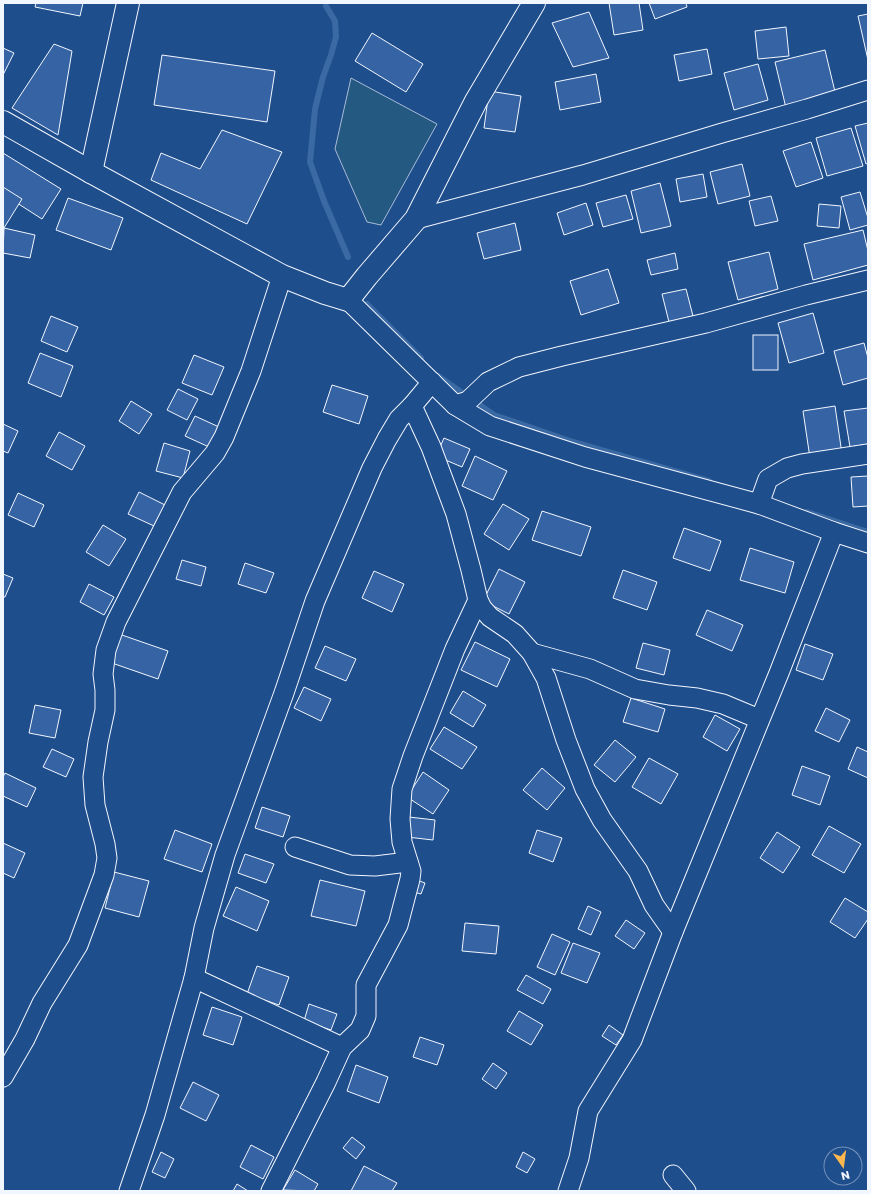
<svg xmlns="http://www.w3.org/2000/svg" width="871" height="1194" font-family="Poppins,sans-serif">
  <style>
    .green { fill: #245a82; stroke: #a8bbd7 }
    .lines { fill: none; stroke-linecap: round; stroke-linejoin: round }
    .stream { stroke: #3b69a3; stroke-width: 6 }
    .building { fill: #3563a3; stroke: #f2f6ff }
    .street-casing { stroke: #f2f6ff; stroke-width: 21 }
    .secondary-casing { stroke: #f2f6ff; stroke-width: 24 }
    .street { stroke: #1f4e8c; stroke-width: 19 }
    .secondary { stroke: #1f4e8c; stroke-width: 22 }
  </style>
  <rect width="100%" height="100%" fill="#1f4e8c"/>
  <path class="green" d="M351 78 437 124 381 225 367 222 335 149Z"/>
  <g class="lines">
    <g class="stream">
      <path d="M326 6 335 21 336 37 331 55 323 77 315 109 310 162 324 201 348 257"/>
      <path d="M367 304 421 358"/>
      <path d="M438 376 494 415 573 442 709 481"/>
      <path d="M807 512 868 532"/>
    </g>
  </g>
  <g class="building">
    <path d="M36 3H83L80 16 35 7Z"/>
    <path d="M609 3H639L643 30 614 35Z"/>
    <path d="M649 3H686L687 7 655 19Z"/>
    <path d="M589 12 609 58 573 67 552 23Z"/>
    <path d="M868 14V60L858 16Z"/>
    <path d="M786 27 789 56 758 59 755 31Z"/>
    <path d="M372 33 423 64 406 92 355 61Z"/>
    <path d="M54 44 72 51 58 135 12 108Z"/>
    <path d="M3 48 14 53 3 75Z"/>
    <path d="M707 49 712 74 679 81 674 55Z"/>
    <path d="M825 50 836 96 786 108 775 62Z"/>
    <path d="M162 55 275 71 267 122 154 105Z"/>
    <path d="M758 64 768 100 734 110 724 73Z"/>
    <path d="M596 74 601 102 560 110 555 82Z"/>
    <path d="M489 91 521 96 515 132 484 128Z"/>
    <path d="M868 123V163L866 164 855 126Z"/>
    <path d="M851 128 863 166 827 176 816 138Z"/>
    <path d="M222 130 282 152 247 224 151 180 161 153 200 169Z"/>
    <path d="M811 142 823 178 796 187 783 151Z"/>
    <path d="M3 153 61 189 42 219 3 194Z"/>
    <path d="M742 164 750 196 718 204 710 172Z"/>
    <path d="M703 174 707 197 680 202 676 179Z"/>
    <path d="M660 183 671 226 641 233 631 191Z"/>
    <path d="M3 187 22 199 4 228H3Z"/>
    <path d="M860 192 868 218V225L850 230 841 197Z"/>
    <path d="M626 195 633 219 603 227 596 203Z"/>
    <path d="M771 196 778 221 755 226 749 201Z"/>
    <path d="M68 198 123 218 111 250 56 230Z"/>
    <path d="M586 203 593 225 564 235 557 213Z"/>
    <path d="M819 204 841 206 839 228 817 226Z"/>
    <path d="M515 223 521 250 484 259 477 233Z"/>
    <path d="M4 228 35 235 30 258 3 253Z"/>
    <path d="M863 230 868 251V265L813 280 804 244Z"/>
    <path d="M769 252 778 289 738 300 728 262Z"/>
    <path d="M675 253 678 269 651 275 647 260Z"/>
    <path d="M608 269 619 303 581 315 570 281Z"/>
    <path d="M686 289 693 316 669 322 662 294Z"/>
    <path d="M813 313 824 353 789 363 778 323Z"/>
    <path d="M51 316 78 327 67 352 41 341Z"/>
    <rect x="753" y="335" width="25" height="35"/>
    <path d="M864 343 868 358V378L843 385 834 351Z"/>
    <path d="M40 353 73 366 61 397 28 383Z"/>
    <path d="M194 355 224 367 212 395 182 383Z"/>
    <path d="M332 385 368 396 359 424 323 412Z"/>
    <path d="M178 389 198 399 187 420 167 410Z"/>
    <path d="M131 401 152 414 139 434 119 421Z"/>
    <path d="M835 406 842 454 810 458 803 411Z"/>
    <path d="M868 408V444L850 447 844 411Z"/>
    <path d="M195 416 219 427 209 447 185 436Z"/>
    <path d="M3 424 18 431 8 453 3 451Z"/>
    <path d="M59 432 85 446 72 470 46 456Z"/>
    <path d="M444 438 470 449 462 467 436 456Z"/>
    <path d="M164 443 190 451 183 478 156 471Z"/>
    <path d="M475 456 507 471 493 500 462 486Z"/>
    <path d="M868 476V506L853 507 851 477Z"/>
    <path d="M139 492 165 505 154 526 128 514Z"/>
    <path d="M18 493 44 505 34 527 8 515Z"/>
    <path d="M503 504 529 519 509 550 484 534Z"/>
    <path d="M542 511 591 527 581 556 532 540Z"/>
    <path d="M103 525 126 539 109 566 86 552Z"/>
    <path d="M684 528 721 541 710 571 673 558Z"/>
    <path d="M750 548 794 562 785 593 740 580Z"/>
    <path d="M182 560 206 567 201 586 176 579Z"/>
    <path d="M245 563 274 573 266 593 238 584Z"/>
    <path d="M499 569 525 582 509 614 483 601Z"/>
    <path d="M623 570 657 582 647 610 613 598Z"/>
    <path d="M374 571 404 584 392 612 362 598Z"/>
    <path d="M3 574 13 578 5 597H3Z"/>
    <path d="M89 584 114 597 104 615 80 602Z"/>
    <path d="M707 610 743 625 732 651 696 635Z"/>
    <path d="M119 634 168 651 158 679 109 662Z"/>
    <path d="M475 642 510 659 497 687 461 670Z"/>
    <path d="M643 643 670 650 664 675 636 668Z"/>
    <path d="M805 644 833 654 823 680 796 670Z"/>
    <path d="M325 646 356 659 346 681 315 668Z"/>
    <path d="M304 687 331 699 321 721 294 708Z"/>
    <path d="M463 691 486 705 473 727 450 713Z"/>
    <path d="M631 698 665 709 658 732 623 722Z"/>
    <path d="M35 705 61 710 55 738 29 733Z"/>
    <path d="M826 708 850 720 839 742 815 731Z"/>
    <path d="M715 715 740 729 727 751 703 737Z"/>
    <path d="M444 727 477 747 462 769 430 749Z"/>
    <path d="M615 740 636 757 615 782 594 765Z"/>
    <path d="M857 747 868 752V778L848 769Z"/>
    <path d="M52 749 74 759 66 777 43 767Z"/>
    <path d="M649 758 678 774 661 804 632 787Z"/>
    <path d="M802 766 830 776 820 805 792 795Z"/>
    <path d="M542 768 565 788 547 810 523 790Z"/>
    <path d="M423 772 449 790 433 814 407 797Z"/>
    <path d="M5 773 36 788 27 807 3 796V777Z"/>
    <path d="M262 807 290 816 283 837 255 828Z"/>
    <path d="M409 817 435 820 433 840 407 837Z"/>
    <path d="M829 826 861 844 844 873 812 855Z"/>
    <path d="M175 830 212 844 202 872 164 859Z"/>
    <path d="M537 830 562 838 553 862 529 853Z"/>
    <path d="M777 832 800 847 783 873 760 858Z"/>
    <path d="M3 843 25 853 14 878 3 873Z"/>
    <path d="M245 854 274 864 266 883 238 873Z"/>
    <path d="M114 872 149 881 139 917 105 908Z"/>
    <path d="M414 879 425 883 421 894 410 891Z"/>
    <path d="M320 880 365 891 356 926 311 916Z"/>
    <path d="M236 887 269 901 257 931 223 916Z"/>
    <path d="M845 898 868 912V919L855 938 830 922Z"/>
    <path d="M588 906 601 912 591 935 578 929Z"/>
    <path d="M626 920 645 933 634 949 615 936Z"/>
    <path d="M465 923 499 926 496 954 462 951Z"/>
    <path d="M552 934 570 942 555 975 537 967Z"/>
    <path d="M573 943 600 953 587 983 561 973Z"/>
    <path d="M257 966 289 977 279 1005 247 994Z"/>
    <path d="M526 975 551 989 543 1004 517 990Z"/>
    <path d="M309 1004 337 1014 331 1030 304 1021Z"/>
    <path d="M212 1007 242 1017 233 1045 203 1035Z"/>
    <path d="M519 1011 543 1025 531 1045 507 1031Z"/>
    <path d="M609 1025 623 1035 616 1045 602 1036Z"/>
    <path d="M420 1037 444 1045 437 1065 413 1057Z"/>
    <path d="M493 1063 507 1073 496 1089 482 1079Z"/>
    <path d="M356 1065 388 1077 379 1103 347 1091Z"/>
    <path d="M193 1082 219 1095 206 1121 180 1108Z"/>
    <path d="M352 1137 365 1147 356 1159 343 1148Z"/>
    <path d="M251 1145 274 1157 263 1179 240 1167Z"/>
    <path d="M161 1152 174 1159 165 1178 152 1172Z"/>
    <path d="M523 1152 535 1159 527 1173 516 1167Z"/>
    <path d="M364 1166 397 1183 392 1191H351Z"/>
    <path d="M295 1170 318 1184 314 1191 283 1190Z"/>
    <path d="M237 1184 248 1191H233Z"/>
  </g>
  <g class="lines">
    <g class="street-casing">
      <g id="street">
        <path d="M416 219 583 175 722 133 807 109 868 90"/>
        <path d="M348 300 455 405 490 426 585 457 759 504 834 532 868 543"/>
        <path d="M455 405 468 401 488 382 519 367 562 356 706 323 806 295 868 280"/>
        <path d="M412 406 431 447 456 514 471 570 478 600 482 608 490 617 515 634 532 653 546 678 566 740 585 789 602 820 638 871 654 905 673 932"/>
        <path d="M759 504 768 479 787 468 802 464 868 454"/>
        <path d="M532 653 590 669 635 689 669 695 697 698 723 704 759 719"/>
        <path d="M295 847 350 865 375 866 408 862"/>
        <path d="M194 978 342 1047"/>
        <path d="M3 1077 25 1039 42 1003 78 945 104 875 107 858 105 844 95 805 93 777 98 742 105 710V690L103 674 106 650 116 622 182 492 215 453 224 437 251 371 282 276"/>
        <path d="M673 1175 686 1191"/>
        <path d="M129 1191 155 1115 194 978 204 928 225 855 284 693 315 601 372 468 387 439 399 419 412 406 432 382"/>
        <path d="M271 1191 326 1082 342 1047 360 1030 366 1016V985L398 925 410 879 411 871 402 842 400 819 402 789 413 756 455 649 478 600"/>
        <path d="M568 1191 579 1158 588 1111 632 1040 673 932 779 673 834 532"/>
      </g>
    </g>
    <g class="secondary-casing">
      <g id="secondary">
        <path d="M3 122 91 172 282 276 325 293 348 300 367 276 416 219 476 101 534 3"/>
        <path d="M91 172 128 3"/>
      </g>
    </g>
    <use href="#street" class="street"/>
    <use href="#secondary" class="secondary"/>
  </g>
  <rect width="871" height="1194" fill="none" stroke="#f2f6ff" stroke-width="8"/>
  <g transform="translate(843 1166) rotate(166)"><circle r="19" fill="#1f4e8c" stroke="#7391ba"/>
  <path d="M0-3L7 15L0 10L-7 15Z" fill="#ffb74d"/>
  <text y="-6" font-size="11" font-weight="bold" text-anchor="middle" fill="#f2f6ff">N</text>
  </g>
</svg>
